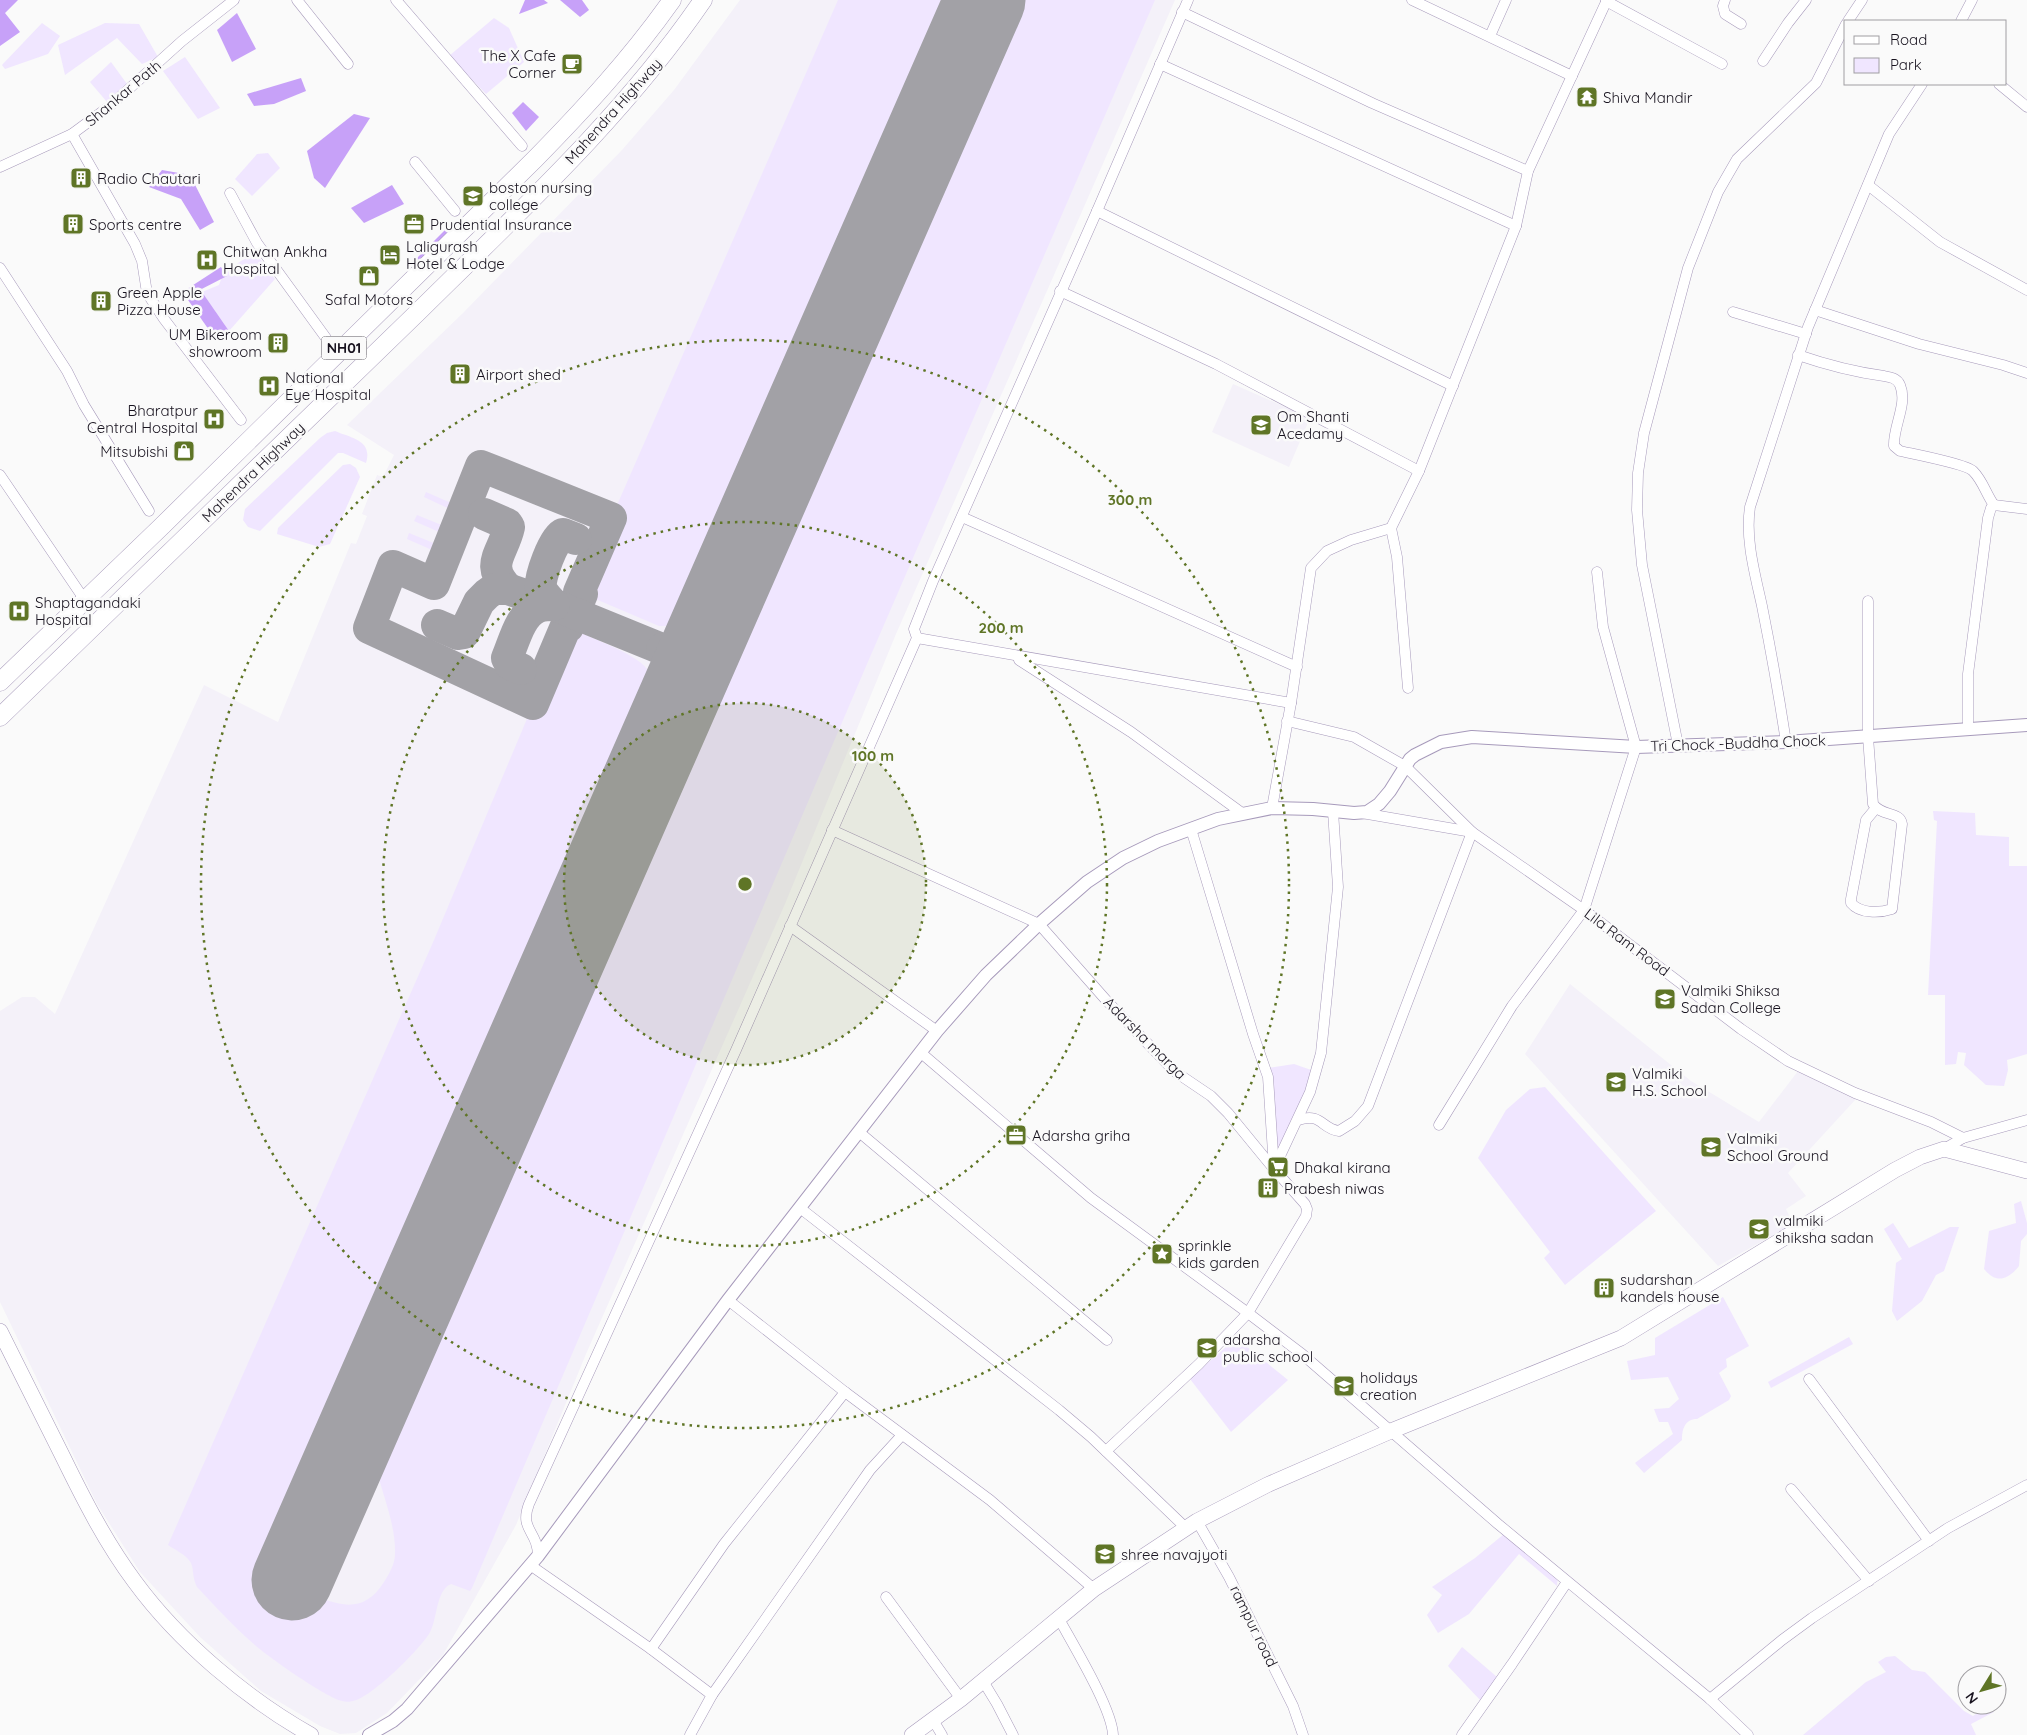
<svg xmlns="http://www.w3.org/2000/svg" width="2027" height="1735" font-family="Quicksand,sans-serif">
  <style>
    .built { fill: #f4f1f9 }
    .green { fill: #f0e6ff }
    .forest { fill: #c7a1f8 }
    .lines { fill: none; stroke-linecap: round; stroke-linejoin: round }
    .taxiway { stroke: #a2a1a6; stroke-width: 32 }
    .runway { stroke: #a2a1a6; stroke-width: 81 }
    .minor-casing { stroke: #a79abb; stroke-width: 11 }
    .tertiary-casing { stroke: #a79abb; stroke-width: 14 }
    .secondary-casing { stroke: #a79abb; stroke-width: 16 }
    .trunk-casing { stroke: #a79abb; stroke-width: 19 }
    .minor { stroke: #fff; stroke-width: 10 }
    .tertiary { stroke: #fff; stroke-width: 12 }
    .secondary { stroke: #fff; stroke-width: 15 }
    .trunk { stroke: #fff; stroke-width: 18 }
    .ring { fill: none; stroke: #5f7526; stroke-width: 2.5; stroke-dasharray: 2.5 5 }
    .labels { text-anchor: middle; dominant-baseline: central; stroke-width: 5; stroke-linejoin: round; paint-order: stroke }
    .shield { fill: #fafafa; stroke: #5c5861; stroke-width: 1 }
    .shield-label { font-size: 14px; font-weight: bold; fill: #18131f }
    .poi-label { font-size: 15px; fill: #18131f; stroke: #fafafa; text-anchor: start }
    .street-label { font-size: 15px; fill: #18131f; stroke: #fafafa }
    .centre { fill: #5f7526; stroke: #fafafa; stroke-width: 2.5 }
    .ring-label { font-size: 15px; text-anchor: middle; font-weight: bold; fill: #5f7526; stroke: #fafafa; stroke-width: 5; stroke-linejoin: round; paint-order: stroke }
  </style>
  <rect width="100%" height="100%" fill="#fafafa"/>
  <g class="built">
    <path d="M740 0H1175L896 634 785 904 586 1354 516 1525 443 1655 387 1713 356 1733 340 1734 320 1726 261 1691 200 1637 140 1572 97 1504 0 1302V1011L22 997H35L55 1014 204 685 278 722 351 543 356 544 367 516 362 514 377 475 383 477 394 455 347 425 463 313 622 150 674 90Z"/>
    <path d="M1233 384 1310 418 1289 467 1212 432Z"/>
    <path d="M1570 984 1691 1081 1759 1122 1798 1071 1856 1099 1788 1173 1806 1196 1786 1209 1793 1224 1718 1266 1525 1054Z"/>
  </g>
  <g class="green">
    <path d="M838 0H961L694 608C687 621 674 627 659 626L579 592Z"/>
    <path d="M1019 0H1155L867 664 472 1588 470 1591 451 1584C435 1591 438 1620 429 1634 419 1650 371 1698 353 1701 350 1702 345 1702 342 1701 327 1698 270 1658 256 1646 235 1628 216 1607 197 1587 192 1577 194 1570 191 1563 187 1555 175 1550 168 1545L434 940 566 626C585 636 636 653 647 669 654 680 655 690 654 702L272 1576C283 1582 295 1587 307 1592 336 1605 363 1616 384 1582 389 1574 395 1564 395 1554 396 1527 384 1498 377 1472Z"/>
    <path d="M494 18 509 28 524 62 486 94 449 56Z"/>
    <path d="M42 23 60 36 48 54 5 69 2 65Z"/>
    <path d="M105 23 139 24 158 57 142 64 117 38 65 75 58 45Z"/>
    <path d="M185 57 220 108 198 119 163 71Z"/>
    <path d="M111 62 127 84 107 102 90 82Z"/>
    <path d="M268 153 280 168 252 196 235 179 257 154Z"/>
    <path d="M255 252 275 279 229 331 202 292 219 285 224 272Z"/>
    <path d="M335 431C351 438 373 440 366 463L343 453H338L260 531 248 527 243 520 245 509 320 438 327 433Z"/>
    <path d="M350 464 356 468 360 477 330 544 319 547 277 534 278 528 343 465Z"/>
    <path d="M426 492 458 506 456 512 424 497Z"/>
    <path d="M417 515 449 528 446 535 414 521Z"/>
    <path d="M409 533 441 546 439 553 407 539Z"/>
    <path d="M400 555 432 569 429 577 397 563Z"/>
    <path d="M1933 811 1975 813 1976 835 2009 837V866H2027V1054L2007 1060 2008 1070 2004 1086 1986 1085 1964 1065 1966 1053 1958 1052 1956 1064 1945 1065V995H1928L1937 821 1934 820Z"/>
    <path d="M1294 1064 1314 1071 1279 1154 1275 1152 1268 1068Z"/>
    <path d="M1545 1087 1656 1211 1565 1285 1544 1258 1550 1252 1478 1158 1506 1110 1530 1089Z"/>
    <path d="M2021 1201 2027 1223V1234L2021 1241 2019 1266C2008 1280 1996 1284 1984 1269L1989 1231 2016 1223 2014 1204Z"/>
    <path d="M1893 1223 1909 1248 1950 1227H1959L1944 1271 1936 1275 1922 1301 1897 1321 1892 1311 1896 1263 1902 1259 1884 1229Z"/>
    <path d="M1723 1297 1749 1346 1726 1359 1727 1367 1719 1373 1731 1396 1729 1400 1697 1419C1685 1419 1682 1429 1682 1440L1644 1473 1635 1463 1673 1434 1668 1422H1659L1654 1409 1669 1408 1679 1399 1668 1377 1631 1380 1627 1361 1655 1355V1338Z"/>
    <path d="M1849 1337 1853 1344 1771 1388 1768 1382Z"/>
    <path d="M1236 1338 1288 1380 1231 1432 1190 1379Z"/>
    <path d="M1504 1534 1558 1577 1557 1586 1519 1554 1469 1614 1438 1633 1427 1615 1442 1595 1432 1587 1475 1558Z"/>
    <path d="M1462 1647 1497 1677 1481 1701 1448 1666Z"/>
    <path d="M1895 1656 1912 1670 1925 1672 1964 1711 1973 1716 1989 1705 1994 1712 1971 1724 1976 1735H1803L1866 1682 1886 1672 1878 1662 1886 1657Z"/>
  </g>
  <g class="forest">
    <path d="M0 0H18L5 13 20 32 0 46Z"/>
    <path d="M525 0H544L548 3 519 14Z"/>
    <path d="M560 0H582L589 10 580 17Z"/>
    <path d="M237 13 256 49 232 62 217 30Z"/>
    <path d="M301 78 306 91 274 104 254 106 247 94Z"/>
    <path d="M523 102 539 117 526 131 512 113Z"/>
    <path d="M354 114 370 118 325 188 314 178 307 151Z"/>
    <path d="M162 170 190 175 214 222 200 230 181 199 149 187Z"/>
    <path d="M392 185 404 204 364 223 351 208Z"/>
    <path d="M453 222H458L415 268 411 264Z"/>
    <path d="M221 267 227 276 190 295 187 289Z"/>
    <path d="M202 292 229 331 216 340 188 300Z"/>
  </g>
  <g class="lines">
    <g class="taxiway">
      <path d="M481 466 611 518 579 592 582 594 568 627 566 626 533 704 369 628 393 566 434 584Z"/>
      <path d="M484 514 507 524 509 527C503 554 484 564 508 589"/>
      <path d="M437 625 458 634 464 633 479 602 487 594 494 589H508L554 605 662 649C683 653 696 646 708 630"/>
      <path d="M662 649C683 664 684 679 676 703"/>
      <path d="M521 669 510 664 507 658C514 642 520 614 538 607 543 605 549 605 554 605 549 600 544 595 541 589 538 580 554 537 563 534L576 539"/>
    </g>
    <path class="runway" d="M292 1580 985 0"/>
    <g class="minor-casing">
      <g id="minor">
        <path d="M297 0 348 64"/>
        <path d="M396 0 522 146"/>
        <path d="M1188 0 1097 211 1453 386"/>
        <path d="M1412 0 1572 76"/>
        <path d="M1725 0 1723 6 1725 14 1741 24"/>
        <path d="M1606 1 1722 64"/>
        <path d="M1182 12 1372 103 1528 171"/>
        <path d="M1848 21 1862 0"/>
        <path d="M1961 21 1972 0"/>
        <path d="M1490 36 1506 0"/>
        <path d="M1763 61 1788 23 1806 0"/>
        <path d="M1160 64 1516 226"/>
        <path d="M1999 84 2027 107"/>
        <path d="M72 134 135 244 142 261 147 293 164 319 241 420"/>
        <path d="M415 162 455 211"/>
        <path d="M0 167 72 134 110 106 182 41 234 0"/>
        <path d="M1868 185 1940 242 2027 290"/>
        <path d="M230 193 257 243 326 338"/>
        <path d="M0 268 67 371 84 405 149 511"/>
        <path d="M1060 291 1216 364 1419 471"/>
        <path d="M1815 310 1919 344 2003 365 2027 373"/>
        <path d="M1733 312 1806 334"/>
        <path d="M1798 355C1827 365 1854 372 1884 376 1890 377 1897 378 1900 385 1908 404 1893 426 1894 446L1900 451C1913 454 1966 464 1973 471 1983 481 1986 494 1994 505"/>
        <path d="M0 475 84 599"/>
        <path d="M962 517 1297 667"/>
        <path d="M1391 528 1397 557 1408 688"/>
        <path d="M1868 601V737L1873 804C1882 817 1900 811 1902 824L1892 909C1880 913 1860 914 1851 903V899L1866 820 1876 808"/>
        <path d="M917 638 1291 703"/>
        <path d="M1019 660 1131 732 1242 813"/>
        <path d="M1287 721 1354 737 1405 766 1472 832 1368 1106 1355 1121 1339 1131C1321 1129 1322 1112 1298 1120"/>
        <path d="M1968 728V674L1988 518 1991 508 1994 505 2027 509"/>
        <path d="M1786 742C1779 696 1771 651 1762 606 1755 574 1745 539 1750 507L1808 327 1889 134 1922 84"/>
        <path d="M1678 745 1642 565 1637 510 1638 473 1644 433 1688 268 1718 192 1737 159 1816 83 1846 24"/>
        <path d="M1272 808 1291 703 1311 568 1327 551 1351 540 1391 528 1419 471 1516 226 1528 171 1607 0"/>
        <path d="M1333 811 1338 887 1321 1053 1310 1092 1274 1169 1305 1204 1307 1209 1306 1216 1248 1313 1302 1354 1498 1524 1710 1699 1748 1735"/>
        <path d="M1362 813 1472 832 1584 910 1741 1029 1788 1061 1855 1093 1931 1122 1963 1138"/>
        <path d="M1191 829 1253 1034 1268 1077 1274 1168"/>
        <path d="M832 830 1039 924 1106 1000 1174 1071 1211 1096 1228 1113 1274 1169"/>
        <path d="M790 926 937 1031"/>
        <path d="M920 1052 1091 1198 1248 1313 1199 1364 1106 1451"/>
        <path d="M1439 1125 1512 1006 1584 910 1636 747 1603 627 1597 572"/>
        <path d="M859 1132 1107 1340"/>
        <path d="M1944 1149 1963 1138 2027 1120"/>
        <path d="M800 1208 1059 1410 1091 1437 1186 1528"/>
        <path d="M728 1300 845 1392 990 1500 1094 1589"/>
        <path d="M1809 1379 1929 1541"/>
        <path d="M1791 1489 1869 1581"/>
        <path d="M1197 1521 1229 1577 1293 1706 1303 1735"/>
        <path d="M538 1556C538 1531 519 1530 529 1504L736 1050 917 638 914 629 933 581 1097 211"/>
        <path d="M530 1565 651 1649 712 1695 690 1735"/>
        <path d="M886 1597 961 1699"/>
        <path d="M1058 1617C1072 1643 1112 1708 1113 1735"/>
        <path d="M651 1649 724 1544 845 1392"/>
        <path d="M983 1681 997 1704 1013 1735"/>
        <path d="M712 1695 870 1470 902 1435"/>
        <path d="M1710 1699 1782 1640 1812 1618 1948 1528 2027 1485"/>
        <path d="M933 1720 942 1735"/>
        <path d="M1462 1735 1512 1664 1567 1582"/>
      </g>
    </g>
    <g class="tertiary-casing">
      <path id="tertiary" d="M369 1735 393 1721 407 1709 538 1556 728 1300 937 1031 986 975 1039 924 1087 882 1123 858 1158 841 1218 819 1272 808 1313 809 1354 813 1367 812 1379 804 1390 791 1410 759 1415 755 1441 742 1472 737 1636 747 1786 742 2027 725"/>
    </g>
    <g class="secondary-casing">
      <g id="secondary">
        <path d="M0 1331C21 1373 42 1415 63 1457 84 1500 106 1543 135 1582 179 1642 247 1699 311 1735"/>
        <path d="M912 1735 961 1699 1094 1589 1197 1521 1267 1485 1391 1431 1621 1338 1895 1170 1920 1157 1944 1149 2027 1171"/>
      </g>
    </g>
    <g class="trunk-casing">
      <g id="trunk">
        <path d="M0 682 163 525 535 159C584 109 631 58 672 0"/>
        <path d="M0 717C138 582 279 448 417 313 517 214 623 117 703 0"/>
      </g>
    </g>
    <use href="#minor" class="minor"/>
    <use href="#tertiary" class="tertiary"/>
    <use href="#secondary" class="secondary"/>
    <use href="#trunk" class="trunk"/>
  </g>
  <circle cx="745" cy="884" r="181" fill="#5f7526" fill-opacity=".12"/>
  <g class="ring">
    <circle cx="745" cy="884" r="181"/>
    <circle cx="745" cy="884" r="362"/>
    <circle cx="745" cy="884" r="544"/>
  </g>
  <defs>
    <g id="cafe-square" transform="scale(1.125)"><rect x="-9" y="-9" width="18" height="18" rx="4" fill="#5f7526" stroke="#fafafa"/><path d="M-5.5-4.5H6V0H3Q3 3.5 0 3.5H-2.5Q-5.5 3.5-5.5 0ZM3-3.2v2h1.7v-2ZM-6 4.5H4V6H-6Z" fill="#fff"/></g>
    <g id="temple-square" transform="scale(1.125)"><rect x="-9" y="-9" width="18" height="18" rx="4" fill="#5f7526" stroke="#fafafa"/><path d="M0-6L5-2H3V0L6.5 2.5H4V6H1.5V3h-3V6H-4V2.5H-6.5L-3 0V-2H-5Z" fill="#fff"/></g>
    <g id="building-square" transform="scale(1.125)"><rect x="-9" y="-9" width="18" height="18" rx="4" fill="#5f7526" stroke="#fafafa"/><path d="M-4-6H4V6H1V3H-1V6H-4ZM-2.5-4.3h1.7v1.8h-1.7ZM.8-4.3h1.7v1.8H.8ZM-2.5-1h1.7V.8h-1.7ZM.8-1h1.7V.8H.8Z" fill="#fff"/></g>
    <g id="university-square" transform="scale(1.125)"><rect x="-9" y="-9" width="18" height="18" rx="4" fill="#5f7526" stroke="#fafafa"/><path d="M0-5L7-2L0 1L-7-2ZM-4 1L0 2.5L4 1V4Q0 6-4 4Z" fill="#fff"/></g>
    <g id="office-square" transform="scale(1.125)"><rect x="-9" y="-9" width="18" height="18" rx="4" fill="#5f7526" stroke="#fafafa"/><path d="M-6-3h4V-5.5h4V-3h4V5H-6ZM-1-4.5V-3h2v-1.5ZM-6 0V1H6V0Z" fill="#fff"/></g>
    <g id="hotel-square" transform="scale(1.125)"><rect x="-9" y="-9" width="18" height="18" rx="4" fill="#5f7526" stroke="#fafafa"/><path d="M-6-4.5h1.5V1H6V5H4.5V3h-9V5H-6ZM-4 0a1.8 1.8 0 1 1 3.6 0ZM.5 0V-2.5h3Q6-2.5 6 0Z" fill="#fff"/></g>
    <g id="hospital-square" transform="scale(1.125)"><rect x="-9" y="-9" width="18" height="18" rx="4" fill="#5f7526" stroke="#fafafa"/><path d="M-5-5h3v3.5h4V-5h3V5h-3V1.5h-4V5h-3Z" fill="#fff"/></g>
    <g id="shop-square" transform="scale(1.125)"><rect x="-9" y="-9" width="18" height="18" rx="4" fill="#5f7526" stroke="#fafafa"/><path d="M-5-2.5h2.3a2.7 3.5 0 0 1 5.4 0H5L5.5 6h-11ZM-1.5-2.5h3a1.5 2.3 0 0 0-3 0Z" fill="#fff"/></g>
    <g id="school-square" transform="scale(1.125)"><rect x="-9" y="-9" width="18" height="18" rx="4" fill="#5f7526" stroke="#fafafa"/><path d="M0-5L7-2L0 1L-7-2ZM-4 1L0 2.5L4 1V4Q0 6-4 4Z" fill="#fff"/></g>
    <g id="supermarket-square" transform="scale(1.125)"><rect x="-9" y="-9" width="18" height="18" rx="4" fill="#5f7526" stroke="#fafafa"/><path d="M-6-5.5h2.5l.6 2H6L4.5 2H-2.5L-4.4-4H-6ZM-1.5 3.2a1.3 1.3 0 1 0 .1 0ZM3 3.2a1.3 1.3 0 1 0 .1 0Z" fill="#fff"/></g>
    <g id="sight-square" transform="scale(1.125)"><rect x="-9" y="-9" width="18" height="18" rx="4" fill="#5f7526" stroke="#fafafa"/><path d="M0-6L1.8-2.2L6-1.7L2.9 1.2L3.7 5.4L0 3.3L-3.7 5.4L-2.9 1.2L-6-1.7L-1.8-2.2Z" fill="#fff"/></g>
  </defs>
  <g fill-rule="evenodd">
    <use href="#cafe-square" x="572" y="64"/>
    <use href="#temple-square" x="1587" y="97"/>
    <use href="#building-square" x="81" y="178"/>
    <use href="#university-square" x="473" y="196"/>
    <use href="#building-square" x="73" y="224"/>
    <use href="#office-square" x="414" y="224"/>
    <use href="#hotel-square" x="390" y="255"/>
    <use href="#hospital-square" x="207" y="260"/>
    <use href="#shop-square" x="369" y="276"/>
    <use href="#building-square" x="101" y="301"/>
    <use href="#building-square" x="278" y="343"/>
    <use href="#building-square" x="460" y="374"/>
    <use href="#hospital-square" x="269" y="386"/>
    <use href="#hospital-square" x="214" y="419"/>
    <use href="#school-square" x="1261" y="425"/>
    <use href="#shop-square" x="184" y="451"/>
    <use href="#hospital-square" x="19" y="611"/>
    <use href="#university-square" x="1665" y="999"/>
    <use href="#school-square" x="1616" y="1082"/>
    <use href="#office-square" x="1016" y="1135"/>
    <use href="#school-square" x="1711" y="1147"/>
    <use href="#supermarket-square" x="1278" y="1167"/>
    <use href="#building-square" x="1268" y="1188"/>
    <use href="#school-square" x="1759" y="1229"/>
    <use href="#sight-square" x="1162" y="1254"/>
    <use href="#building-square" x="1604" y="1288"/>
    <use href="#school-square" x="1207" y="1348"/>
    <use href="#school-square" x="1344" y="1386"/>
    <use href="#school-square" x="1105" y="1554"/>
  </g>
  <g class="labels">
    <rect class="shield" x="321.5" y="336.5" width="45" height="23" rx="4"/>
    <g class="shield-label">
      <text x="344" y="348">NH01</text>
    </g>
    <g class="poi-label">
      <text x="556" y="55" text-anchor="end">The X Cafe<tspan x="556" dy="17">Corner</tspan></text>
      <text x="1603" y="97">Shiva Mandir</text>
      <text x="97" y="178">Radio Chautari</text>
      <text x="489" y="187">boston nursing<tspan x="489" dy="17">college</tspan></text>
      <text x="89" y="224">Sports centre</text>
      <text x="430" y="224">Prudential Insurance</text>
      <text x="406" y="246">Laligurash<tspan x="406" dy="17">Hotel &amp; Lodge</tspan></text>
      <text x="223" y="251">Chitwan Ankha<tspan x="223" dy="17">Hospital</tspan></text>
      <text x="117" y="292">Green Apple<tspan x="117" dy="17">Pizza House</tspan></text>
      <text x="369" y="299" text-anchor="middle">Safal Motors</text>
      <text x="262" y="334" text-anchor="end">UM Bikeroom<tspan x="262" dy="17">showroom</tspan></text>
      <text x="476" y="374">Airport shed</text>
      <text x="285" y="377">National<tspan x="285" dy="17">Eye Hospital</tspan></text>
      <text x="198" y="410" text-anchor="end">Bharatpur<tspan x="198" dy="17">Central Hospital</tspan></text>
      <text x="1277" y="416">Om Shanti<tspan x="1277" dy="17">Acedamy</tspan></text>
      <text x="168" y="451" text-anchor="end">Mitsubishi</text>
      <text x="35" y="602">Shaptagandaki<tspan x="35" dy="17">Hospital</tspan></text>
      <text x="1681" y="990">Valmiki Shiksa<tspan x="1681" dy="17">Sadan College</tspan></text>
      <text x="1632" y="1073">Valmiki<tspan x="1632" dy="17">H.S. School</tspan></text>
      <text x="1032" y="1135">Adarsha griha</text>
      <text x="1727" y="1138">Valmiki<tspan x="1727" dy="17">School Ground</tspan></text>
      <text x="1294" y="1167">Dhakal kirana</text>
      <text x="1284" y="1188">Prabesh niwas</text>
      <text x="1775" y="1220">valmiki<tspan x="1775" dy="17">shiksha sadan</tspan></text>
      <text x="1178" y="1245">sprinkle<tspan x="1178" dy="17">kids garden</tspan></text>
      <text x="1620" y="1279">sudarshan<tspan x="1620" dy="17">kandels house</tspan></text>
      <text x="1223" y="1339">adarsha<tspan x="1223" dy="17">public school</tspan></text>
      <text x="1360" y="1377">holidays<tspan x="1360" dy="17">creation</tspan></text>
      <text x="1121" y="1554">shree navajyoti</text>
    </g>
    <g class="street-label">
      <text transform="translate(123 93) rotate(-40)">Shankar Path</text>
      <text transform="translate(613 111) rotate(-48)">Mahendra Highway</text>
      <text transform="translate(253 472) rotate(-44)">Mahendra Highway</text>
      <text transform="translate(1738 743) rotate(-2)">Tri Chock -Buddha Chock</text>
      <text transform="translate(1627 942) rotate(37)">Lila Ram Road</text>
      <text transform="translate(1145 1038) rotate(45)">Adarsha marga</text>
      <text transform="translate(1254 1626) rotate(64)">rampur road</text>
    </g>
  </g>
  <circle cx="745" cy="884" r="8" class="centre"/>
  <g class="ring-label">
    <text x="1130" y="505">300 m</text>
    <text x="1001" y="633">200 m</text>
    <text x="873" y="761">100 m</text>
  </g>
  <rect x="1844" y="20" width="162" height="65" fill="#fafafa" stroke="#a09ea2"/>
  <rect x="1854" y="36" width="25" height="8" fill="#ffffff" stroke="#a09ea2"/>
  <text x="1890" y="45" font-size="15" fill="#18131f">Road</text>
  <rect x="1854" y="58" width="25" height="15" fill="#f0e6ff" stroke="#a09ea2"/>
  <text x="1890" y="70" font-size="15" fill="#18131f">Park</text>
  <g transform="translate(1982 1690) rotate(233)"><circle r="24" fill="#fafafa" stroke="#a09ea2"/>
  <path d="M0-4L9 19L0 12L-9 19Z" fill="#5f7526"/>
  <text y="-8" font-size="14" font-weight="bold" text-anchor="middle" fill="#18131f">N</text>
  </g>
</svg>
